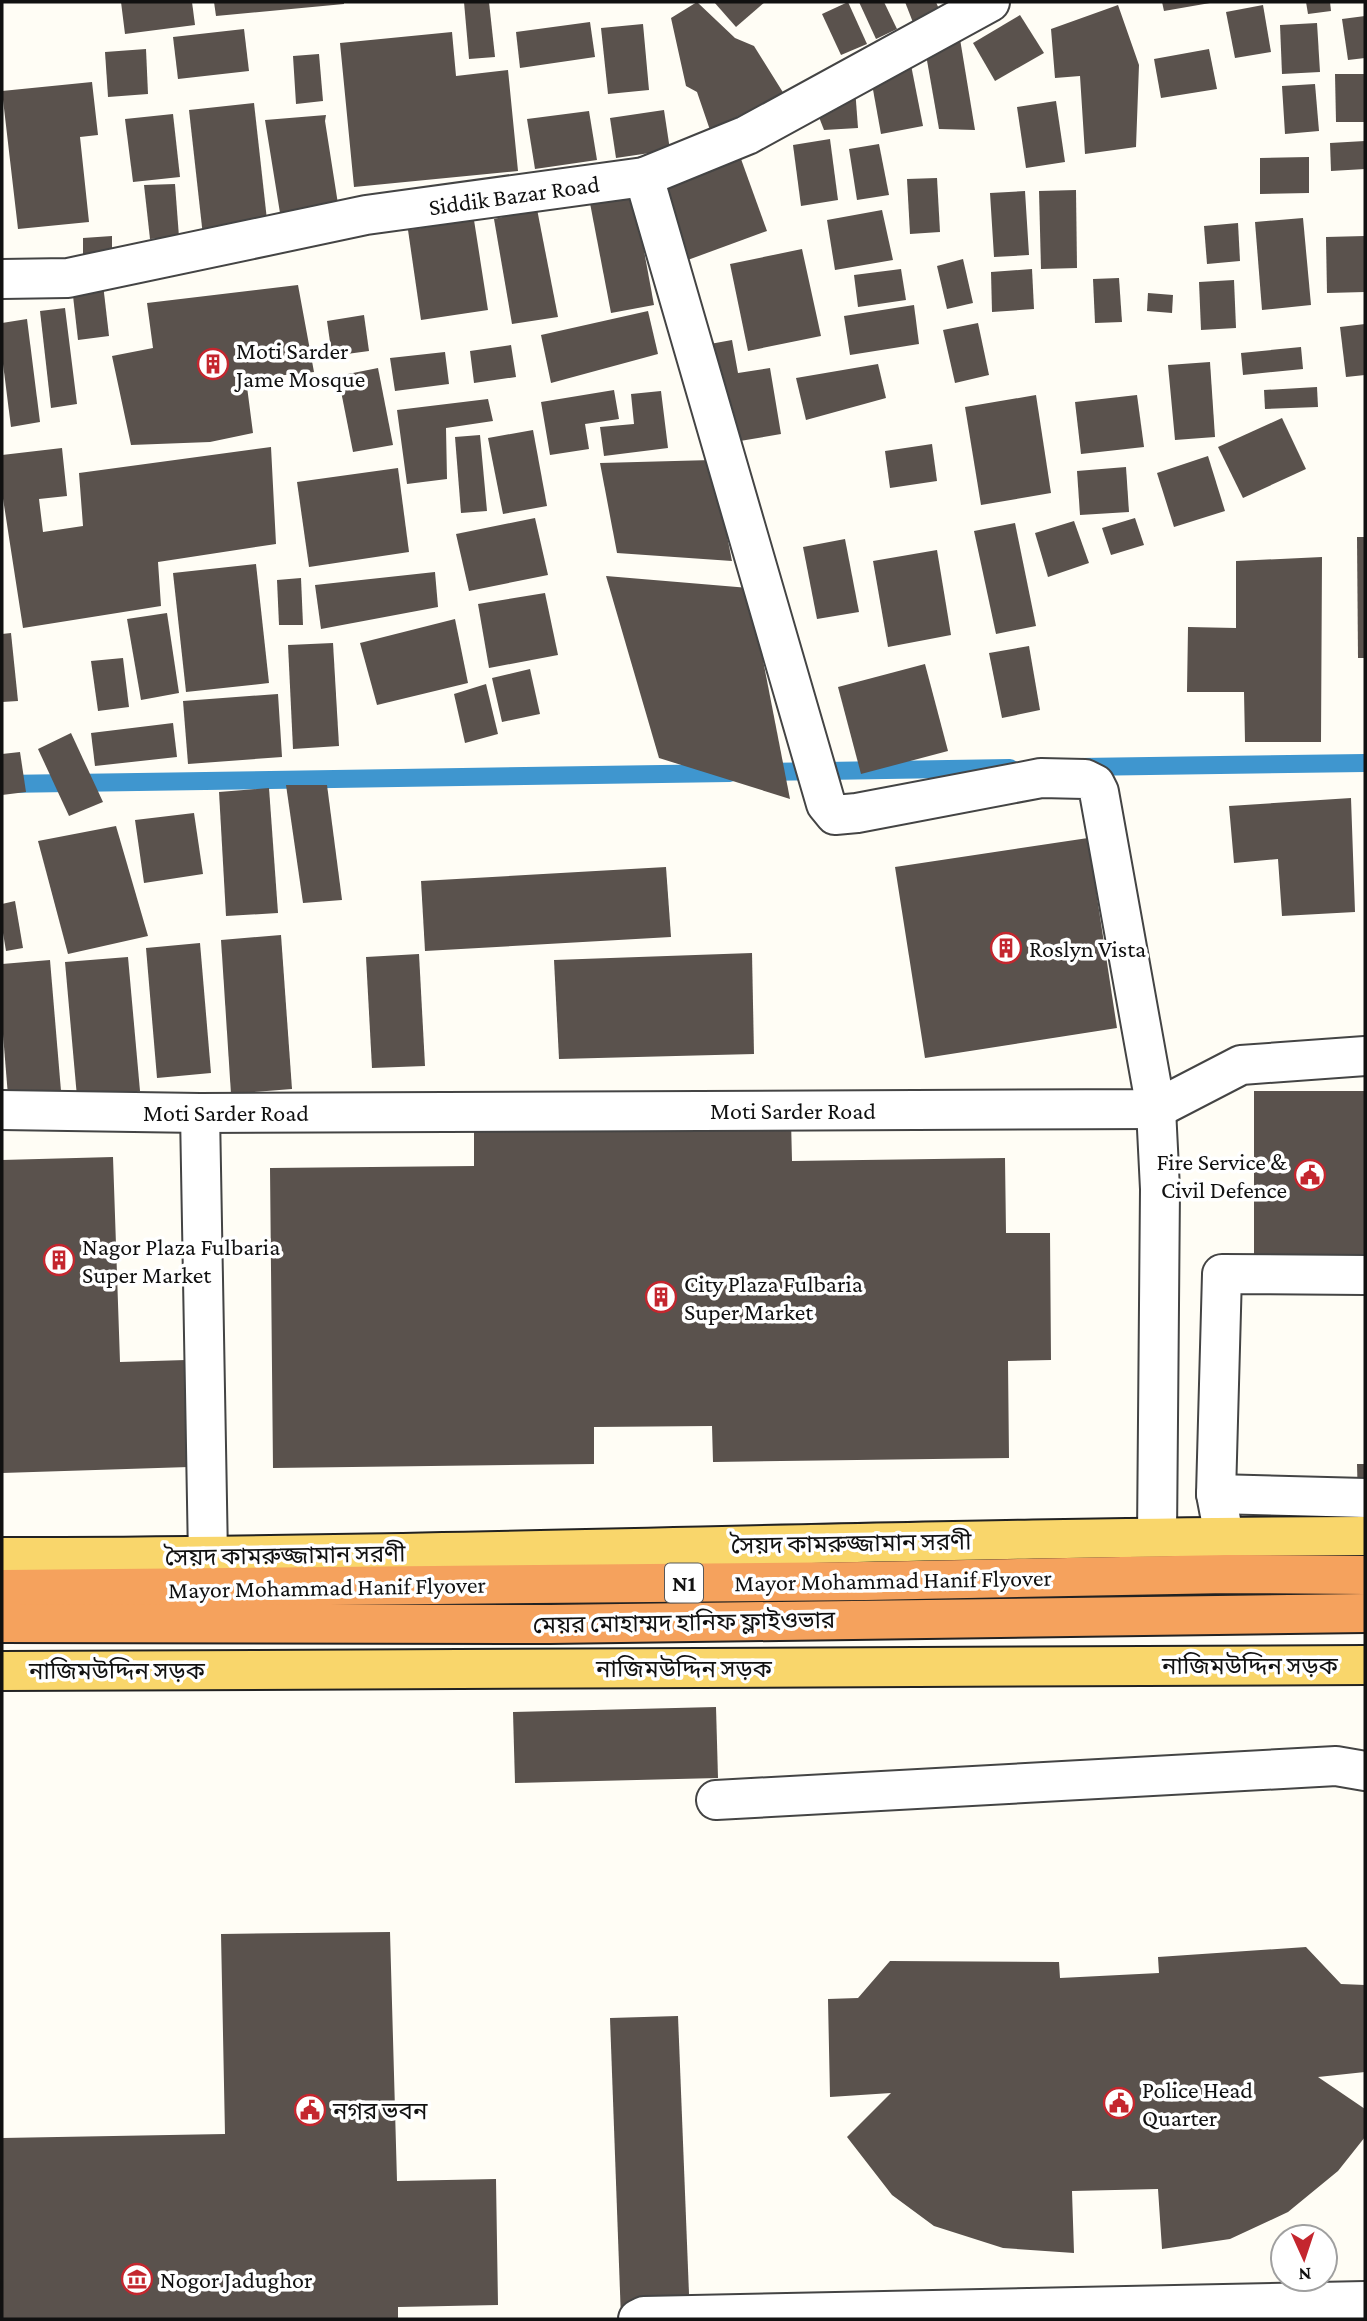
<svg xmlns="http://www.w3.org/2000/svg" width="1367" height="2321" font-family="'Crimson Pro','Noto Sans Bengali',serif">
  <style>
    .lines { fill: none; stroke-linecap: round; stroke-linejoin: round }
    .stream { stroke: #3f96cf; stroke-width: 18 }
    .building { fill: #5a524d }
    .minor-casing { stroke: #444; stroke-width: 42 }
    .major-casing { stroke: #222; stroke-width: 42 }
    .highway-casing { stroke: #222; stroke-width: 42 }
    .minor { stroke: #fff; stroke-width: 38 }
    .major { stroke: #f9d66b; stroke-width: 38 }
    .highway { stroke: #f5a25d; stroke-width: 38 }
    .labels { text-anchor: middle; dominant-baseline: central; stroke-width: 7; stroke-linejoin: round; paint-order: stroke }
    .shield { fill: #fff; stroke: #585858; stroke-width: 2 }
    .shield-label { font-size: 23px; font-weight: bold; fill: #111 }
    .street-label { font-size: 24px; fill: #111; stroke: #fff }
    .poi-label { font-size: 24px; fill: #111; stroke: #fff; text-anchor: start }
  </style>
  <rect width="100%" height="100%" fill="#fffdf5"/>
  <g class="lines">
    <g class="stream">
      <path d="M1080 767 1365 763"/>
      <path d="M761 772 1010 768"/>
      <path d="M2 784 730 773"/>
    </g>
  </g>
  <g class="building">
    <path d="M121 2H192L195 25 125 34Z"/>
    <path d="M214 2H344V4L216 16Z"/>
    <path d="M464 2H489L495 57 469 59Z"/>
    <path d="M697 2 735 38 754 46 784 94 710 130 697 92 686 86 671 18Z"/>
    <path d="M714 2H765L736 27Z"/>
    <path d="M848 2 867 44 841 55 822 14Z"/>
    <path d="M859 2H884L897 29 876 39Z"/>
    <path d="M905 2H936L941 14 914 25Z"/>
    <path d="M1162 2H1210V3L1164 11Z"/>
    <path d="M1306 2H1330L1331 11 1308 14Z"/>
    <path d="M1118 5 1139 65 1136 147 1085 154 1080 76 1055 78 1051 29Z"/>
    <path d="M1263 5 1271 52 1235 58 1226 12Z"/>
    <path d="M1020 15 1044 53 995 81 973 43Z"/>
    <path d="M1365 16V58L1348 60 1342 19Z"/>
    <path d="M590 22 595 57 520 68 516 32Z"/>
    <path d="M1317 23 1320 72 1282 74 1280 25Z"/>
    <path d="M643 24 649 90 608 94 601 28Z"/>
    <path d="M244 29 249 71 178 79 173 37Z"/>
    <path d="M452 32 456 76 508 70 518 171 354 187 340 43Z"/>
    <path d="M960 39 975 130 939 129 925 49Z"/>
    <path d="M146 49 148 94 108 97 105 52Z"/>
    <path d="M1209 49 1217 89 1161 98 1154 59Z"/>
    <path d="M319 54 323 101 296 104 293 56Z"/>
    <path d="M911 65 923 126 881 134 870 73Z"/>
    <path d="M1335 74H1365V122H1336Z"/>
    <path d="M92 82 98 135 80 137 89 222 18 229 2 91Z"/>
    <path d="M1315 84 1319 131 1285 134 1282 86Z"/>
    <path d="M855 88 858 128 824 130 817 112Z"/>
    <path d="M1056 101 1065 162 1026 168 1017 107Z"/>
    <path d="M254 103 268 229 203 236 189 110Z"/>
    <path d="M664 110 670 150 616 158 610 118Z"/>
    <path d="M589 111 597 160 535 169 527 119Z"/>
    <path d="M173 114 180 177 133 182 125 119Z"/>
    <path d="M326 115 325 121 338 204 280 213 265 120Z"/>
    <path d="M830 139 838 200 801 206 793 145Z"/>
    <path d="M1365 141V169L1331 171 1330 143Z"/>
    <path d="M879 144 889 195 857 200 849 149Z"/>
    <path d="M1309 157V193L1260 194V158Z"/>
    <path d="M741 159 767 231 685 261 659 188Z"/>
    <path d="M937 178 940 232 910 234 907 179Z"/>
    <path d="M175 184 179 237 150 239 144 185Z"/>
    <path d="M1076 190 1077 268 1041 269 1039 191Z"/>
    <path d="M633 191 654 305 611 313 589 198Z"/>
    <path d="M1025 191 1029 255 994 257 990 193Z"/>
    <path d="M537 209 558 317 512 324 494 219Z"/>
    <path d="M882 210 893 260 835 270 827 220Z"/>
    <path d="M1303 218 1311 305 1262 310 1255 222Z"/>
    <path d="M474 220 488 310 421 320 408 230Z"/>
    <path d="M1238 223 1240 261 1207 264 1204 226Z"/>
    <path d="M112 236V265L83 267V238Z"/>
    <path d="M1365 236V292L1327 293 1326 237Z"/>
    <path d="M802 249 821 336 748 351 730 264Z"/>
    <path d="M963 259 973 303 947 309 937 266Z"/>
    <path d="M901 269 906 300 858 307 854 275Z"/>
    <path d="M1032 269 1034 309 992 312 991 272Z"/>
    <path d="M1119 278 1122 322 1095 323 1093 279Z"/>
    <path d="M1234 280 1236 328 1201 330 1199 282Z"/>
    <path d="M103 284 109 336 78 340 72 287Z"/>
    <path d="M298 285 314 372 246 379 253 433 210 442 131 445 112 356 153 348 147 303Z"/>
    <path d="M1148 293 1173 295 1172 313 1147 311Z"/>
    <path d="M914 305 919 344 850 355 844 316Z"/>
    <path d="M65 308 77 404 51 408 40 311Z"/>
    <path d="M648 311 658 354 551 383 541 335Z"/>
    <path d="M364 315 369 351 332 356 327 321Z"/>
    <path d="M27 319 40 422 11 427 2 356V323Z"/>
    <path d="M978 323 989 375 955 383 943 330Z"/>
    <path d="M1365 324V375L1346 377 1340 327Z"/>
    <path d="M732 340 738 373 770 368 781 434 728 443 710 344Z"/>
    <path d="M511 345 516 377 474 383 470 351Z"/>
    <path d="M1301 347 1303 369 1243 375 1241 353Z"/>
    <path d="M445 352 449 384 395 391 390 358Z"/>
    <path d="M1210 362 1215 437 1175 440 1168 365Z"/>
    <path d="M878 364 886 398 806 420 796 378Z"/>
    <path d="M378 368 393 445 353 452 338 376Z"/>
    <path d="M1317 387 1318 407 1265 409 1264 390Z"/>
    <path d="M614 390 619 419 585 424 589 449 550 455 541 402Z"/>
    <path d="M661 391 668 448 604 456 600 427 634 424 631 394Z"/>
    <path d="M1036 395 1051 493 981 505 965 407Z"/>
    <path d="M1137 395 1144 447 1081 454 1075 402Z"/>
    <path d="M488 399 493 421 446 428 447 479 407 484 397 410Z"/>
    <path d="M1282 418 1306 469 1243 498 1218 447Z"/>
    <path d="M533 430 547 506 503 514 488 438Z"/>
    <path d="M480 435 487 511 461 513 455 437Z"/>
    <path d="M932 444 937 481 890 488 885 451Z"/>
    <path d="M271 447 276 544 158 562 161 606 23 628 2 492V455L62 448 67 496 39 499 43 532 83 526 79 473Z"/>
    <path d="M1208 456 1225 511 1174 527 1157 473Z"/>
    <path d="M712 460 732 561 617 553 600 463Z"/>
    <path d="M1126 467 1129 512 1080 515 1077 471Z"/>
    <path d="M398 468 409 552 309 567 297 482Z"/>
    <path d="M535 518 548 575 469 591 456 534Z"/>
    <path d="M1135 518 1144 545 1111 555 1102 528Z"/>
    <path d="M1074 521 1089 563 1048 577 1035 533Z"/>
    <path d="M1015 523 1036 626 996 634 974 531Z"/>
    <path d="M1357 537H1365V658H1358Z"/>
    <path d="M845 539 859 612 817 619 803 547Z"/>
    <path d="M937 550 951 635 888 647 873 561Z"/>
    <path d="M1322 557 1321 742H1245L1244 692H1187L1188 627 1236 628V561Z"/>
    <path d="M256 564 269 683 186 692 173 573Z"/>
    <path d="M435 572 438 607 321 629 315 585Z"/>
    <path d="M606 576 749 588 790 799 659 758Z"/>
    <path d="M301 578 303 625H279L277 580Z"/>
    <path d="M545 593 558 655 489 668 478 604Z"/>
    <path d="M167 613 179 693 141 700 127 619Z"/>
    <path d="M455 619 468 683 377 705 360 643Z"/>
    <path d="M11 633 18 701 2 702V634Z"/>
    <path d="M333 643 339 746 293 749 288 645Z"/>
    <path d="M1029 646 1040 710 1002 718 989 653Z"/>
    <path d="M123 658 129 707 98 711 91 661Z"/>
    <path d="M925 664 948 751 861 774 838 687Z"/>
    <path d="M530 669 540 714 502 722 492 678Z"/>
    <path d="M486 684 498 734 465 743 454 694Z"/>
    <path d="M278 694 282 757 188 764 183 701Z"/>
    <path d="M173 723 177 757 95 766 91 733Z"/>
    <path d="M71 733 103 802 69 816 38 749Z"/>
    <path d="M20 752 26 792 2 795V754Z"/>
    <path d="M286 785H327L342 900 303 903Z"/>
    <path d="M269 788 278 913 226 916 219 792Z"/>
    <path d="M1351 798 1355 912 1282 916 1278 859 1234 863 1229 806Z"/>
    <path d="M194 813 203 874 144 883 135 820Z"/>
    <path d="M116 826 148 936 68 954 38 841Z"/>
    <path d="M1088 838 1117 1028 925 1058 895 867Z"/>
    <path d="M666 867 671 937 425 951 421 881Z"/>
    <path d="M15 901 23 948 6 951 2 927V904Z"/>
    <path d="M281 935 292 1089 231 1094 221 940Z"/>
    <path d="M200 943 211 1073 157 1078 146 948Z"/>
    <path d="M752 953 754 1054 559 1059 554 960Z"/>
    <path d="M419 954 425 1066 372 1068 366 957Z"/>
    <path d="M128 957 140 1091 77 1097 65 962Z"/>
    <path d="M50 960 61 1091 8 1096 2 1022V964Z"/>
    <path d="M1254 1091H1365V1259L1254 1260Z"/>
    <path d="M791 1120 792 1161 1005 1158 1006 1233H1050L1051 1360 1008 1361 1009 1458 713 1462 712 1426 594 1427V1464L273 1468 270 1168 474 1166V1125Z"/>
    <path d="M113 1157 120 1362 186 1360 189 1467 2 1473V1160Z"/>
    <path d="M1357 1464H1365V1504H1358Z"/>
    <path d="M716 1707 718 1778 515 1783 513 1712Z"/>
    <path d="M390 1932 397 2181 496 2179 498 2305 398 2307V2319H2V2138L225 2134 221 1934Z"/>
    <path d="M1306 1947 1341 1984 1365 1985V2072L1318 2077 1365 2109V2137L1338 2171 1288 2212 1230 2239 1162 2249 1158 2189 1072 2191 1074 2253 1003 2248 934 2226 892 2195 847 2137 891 2093 830 2097 828 1999 858 1998 890 1961 1059 1962 1060 1978 1159 1973 1158 1957Z"/>
    <path d="M678 2016 690 2319H621L610 2018Z"/>
  </g>
  <g class="lines">
    <g class="minor-casing">
      <g id="minor">
        <path d="M644 177 826 804 835 815 857 813 1041 778 1085 779 1095 784 1099 792 1156 1109 1160 1189 1157 1537"/>
        <path d="M2 279 68 278 366 215 644 177 747 135 990 2"/>
        <path d="M2 1110 200 1113 1156 1109 1241 1065 1365 1056"/>
        <path d="M200 1113 208 1557"/>
        <path d="M1216 1494 1365 1498"/>
        <path d="M1224 1536 1216 1494 1222 1274 1365 1275"/>
        <path d="M716 1800 1336 1766 1365 1771"/>
        <path d="M638 2319 644 2316 1365 2301"/>
      </g>
    </g>
    <g class="major-casing">
      <g id="major">
        <path d="M2 1557C456 1557 911 1537 1365 1536"/>
        <path d="M2 1671 1365 1665"/>
      </g>
    </g>
    <g class="highway-casing">
      <g id="highway">
        <path d="M2 1589 866 1581 1228 1574 1365 1575"/>
        <path d="M2 1623 550 1624 1365 1613"/>
      </g>
    </g>
    <use href="#minor" class="minor"/>
    <use href="#major" class="major"/>
    <use href="#highway" class="highway"/>
  </g>
  <defs>
    <g id="building-ring" transform="scale(1.575)"><circle r="9.5" fill="#fff" stroke="#c4262e" stroke-width="1.5"/><path d="M-4-6H4V6H1V3H-1V6H-4ZM-2.5-4.3h1.7v1.8h-1.7ZM.8-4.3h1.7v1.8H.8ZM-2.5-1h1.7V.8h-1.7ZM.8-1h1.7V.8H.8Z" fill="#c4262e"/></g>
    <g id="civic-ring" transform="scale(1.575)"><circle r="9.5" fill="#fff" stroke="#c4262e" stroke-width="1.5"/><path d="M-.6-6.5H3V-4.5H.6V-3L4-1V1h2V6H-6V1h2V-1L-.6-3ZM-1.2 2.5V6h2.4V2.5Z" fill="#c4262e"/></g>
    <g id="museum-ring" transform="scale(1.575)"><circle r="9.5" fill="#fff" stroke="#c4262e" stroke-width="1.5"/><path d="M0-6L6-3V-2H-6V-3ZM-5-1h2V3h-2ZM-1-1h2V3h-2ZM3-1h2V3H3ZM-6 4H6V6H-6Z" fill="#c4262e"/></g>
  </defs>
  <g fill-rule="evenodd">
    <use href="#building-ring" x="213" y="364"/>
    <use href="#building-ring" x="1006" y="948"/>
    <use href="#civic-ring" x="1310" y="1175"/>
    <use href="#building-ring" x="59" y="1260"/>
    <use href="#building-ring" x="661" y="1297"/>
    <use href="#civic-ring" x="1119" y="2103"/>
    <use href="#civic-ring" x="310" y="2110"/>
    <use href="#museum-ring" x="137" y="2279"/>
  </g>
  <g class="labels">
    <rect class="shield" x="665" y="1563.5" width="38" height="39" rx="5"/>
    <g class="shield-label">
      <text x="684" y="1583">N1</text>
    </g>
    <g class="street-label">
      <text transform="translate(514 195) rotate(-8)">Siddik Bazar Road</text>
      <text x="793" y="1110">Moti Sarder Road</text>
      <text x="226" y="1112">Moti Sarder Road</text>
      <text transform="translate(851 1543) rotate(-1)">সৈয়দ কামরুজ্জামান সরণী</text>
      <text transform="translate(285 1555) rotate(-1)">সৈয়দ কামরুজ্জামান সরণী</text>
      <text transform="translate(893 1580) rotate(-1)">Mayor Mohammad Hanif Flyover</text>
      <text transform="translate(327 1587) rotate(-1)">Mayor Mohammad Hanif Flyover</text>
      <text transform="translate(684 1622) rotate(-1)">মেয়র মোহাম্মদ হানিফ ফ্লাইওভার</text>
      <text x="1250" y="1665">নাজিমউদ্দিন সড়ক</text>
      <text x="684" y="1668">নাজিমউদ্দিন সড়ক</text>
      <text x="117" y="1670">নাজিমউদ্দিন সড়ক</text>
    </g>
    <g class="poi-label">
      <text x="236" y="350">Moti Sarder<tspan x="236" dy="28">Jame Mosque</tspan></text>
      <text x="1029" y="948">Roslyn Vista</text>
      <text x="1287" y="1161" text-anchor="end">Fire Service &amp;<tspan x="1287" dy="28">Civil Defence</tspan></text>
      <text x="82" y="1246">Nagor Plaza Fulbaria<tspan x="82" dy="28">Super Market</tspan></text>
      <text x="684" y="1283">City Plaza Fulbaria<tspan x="684" dy="28">Super Market</tspan></text>
      <text x="1142" y="2089">Police Head<tspan x="1142" dy="28">Quarter</tspan></text>
      <text x="333" y="2110">নগর ভবন</text>
      <text x="160" y="2279">Nogor Jadughor</text>
    </g>
  </g>
  <rect width="1367" height="2321" fill="none" stroke="#111111" stroke-width="7"/>
  <g transform="translate(1304 2258) rotate(177)"><circle r="33" fill="#ffffff" stroke="#a0a0a0" stroke-width="2"/>
  <path d="M0-5L12 26L0 18L-12 26Z" fill="#c4262e"/>
  <text y="-10" font-size="19" font-weight="bold" text-anchor="middle" fill="#111111">N</text>
  </g>
</svg>
